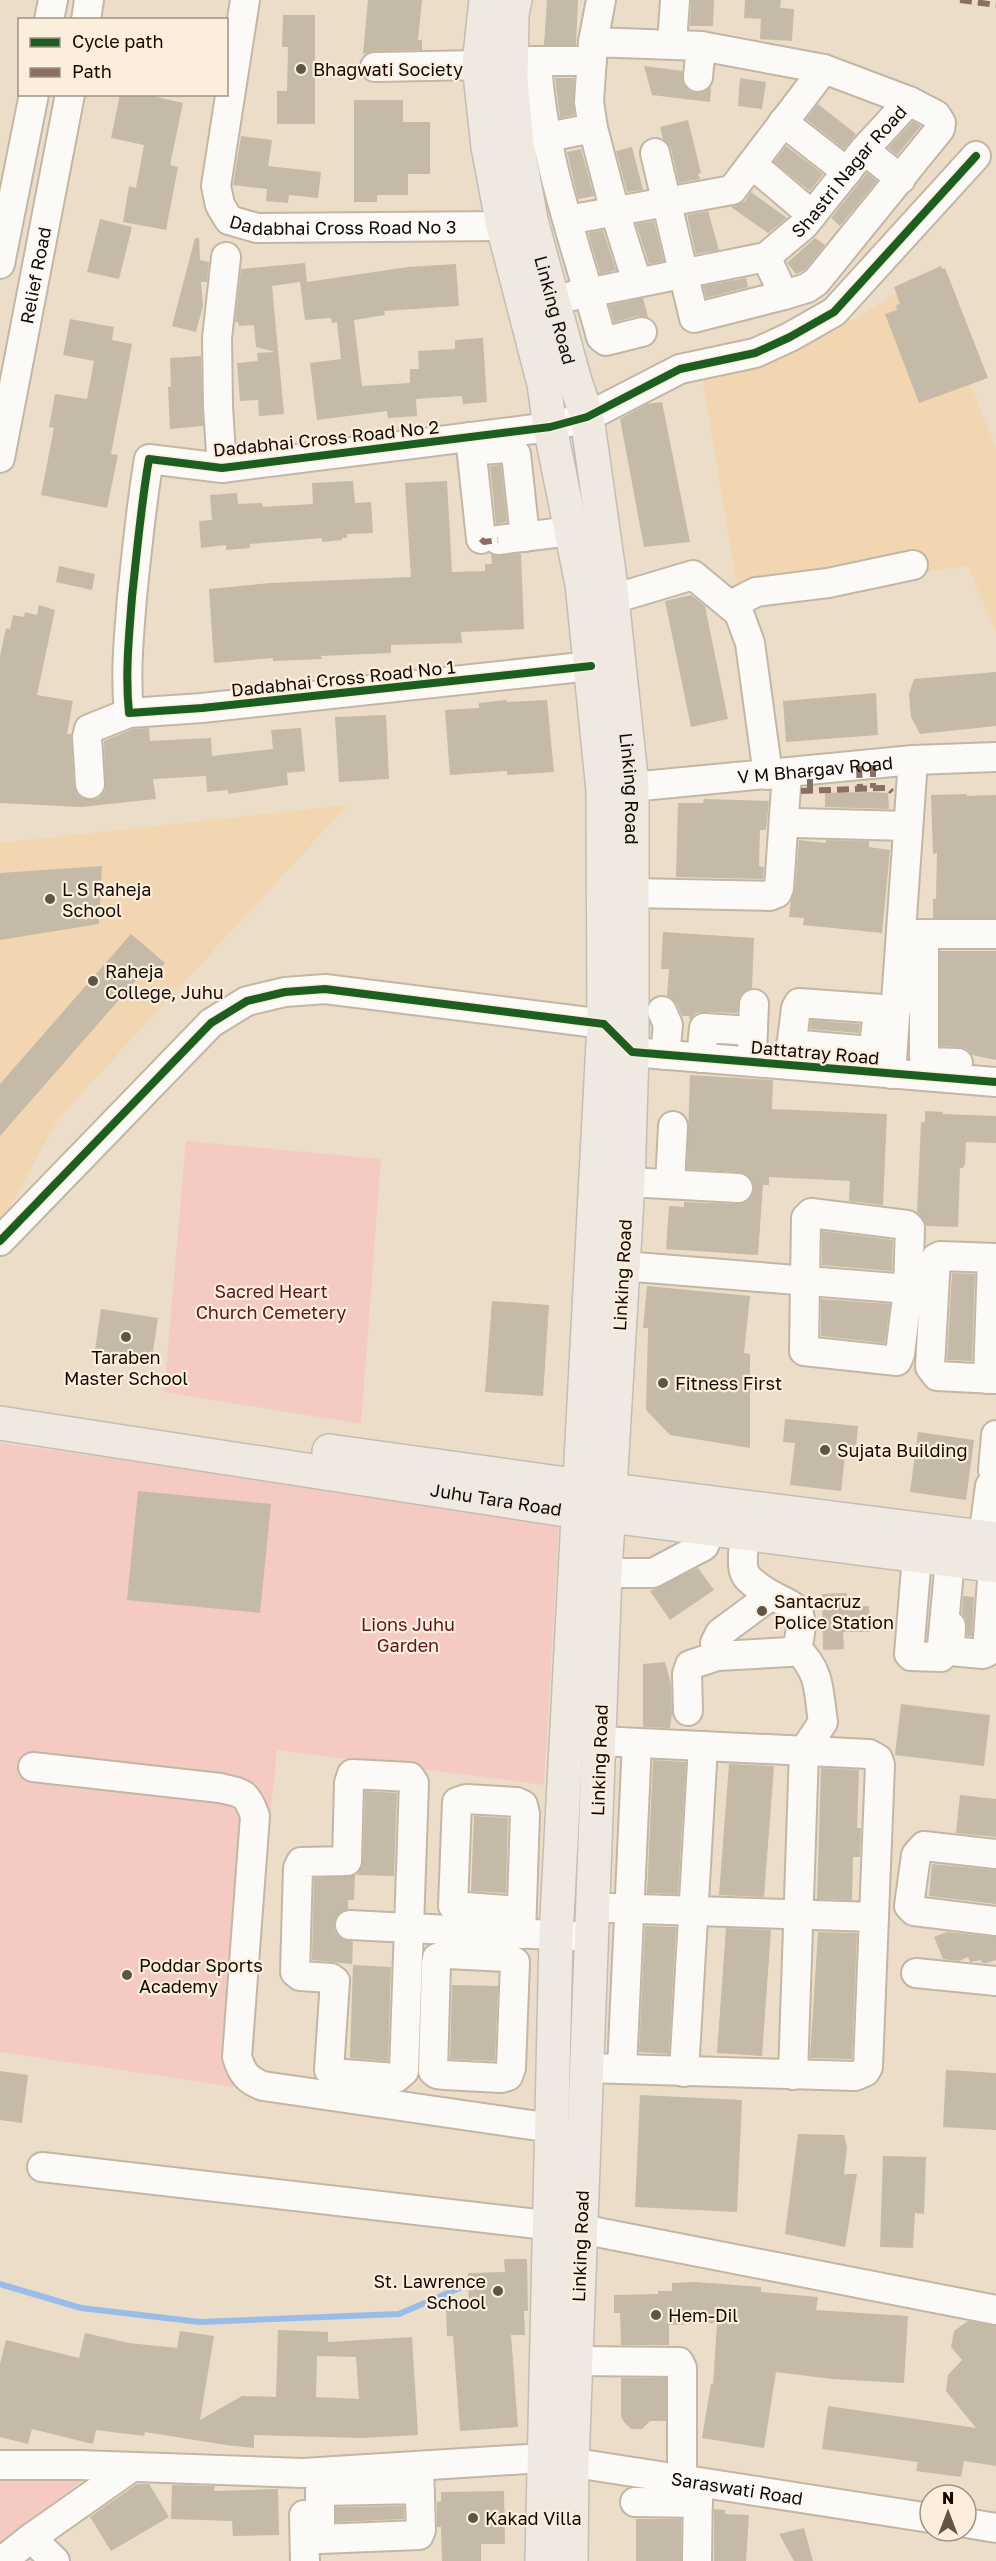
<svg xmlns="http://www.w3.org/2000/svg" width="996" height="2561" font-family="'Golos Text',sans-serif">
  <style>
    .built { fill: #f2d6b1 }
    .green { fill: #f4cac3 }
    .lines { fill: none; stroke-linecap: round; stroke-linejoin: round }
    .stream { stroke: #99bde8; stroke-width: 6 }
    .building { fill: #c4baa7; fill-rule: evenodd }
    .minor-casing { stroke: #c4b6a5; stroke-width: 32 }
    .major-casing { stroke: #c4bdb4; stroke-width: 36 }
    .minor { stroke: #fcfaf7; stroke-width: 28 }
    .major { stroke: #efe9e1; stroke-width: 33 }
    .quiet { stroke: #8d6e63; stroke-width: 6; stroke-dasharray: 12 6; stroke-linecap: butt }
    .cycleway-casing { stroke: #fceedd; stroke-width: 11 }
    .cycleway { stroke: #1b5e20; stroke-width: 8 }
    .poi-dot { fill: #605446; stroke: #fceedd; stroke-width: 2 }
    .labels { text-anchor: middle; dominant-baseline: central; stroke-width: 4.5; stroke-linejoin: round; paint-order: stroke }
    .poi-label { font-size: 18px; fill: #150a00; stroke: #fceedd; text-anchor: start }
    .street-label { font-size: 18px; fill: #150a00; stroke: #fceedd }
    .park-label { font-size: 18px; fill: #5e1222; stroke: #fceedd }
  </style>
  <rect width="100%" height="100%" fill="#ecddc9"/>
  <g class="built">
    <path d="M927 275 996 448V631L967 566 739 600 702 375 824 337Z"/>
    <path d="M348 805 58 1119 0 1226V843Z"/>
  </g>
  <g class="green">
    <path d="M186 1141 381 1159 361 1424 164 1392Z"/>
    <path d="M0 1443 559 1521 544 1785 277 1750 242 2088 0 2052Z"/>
    <path d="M0 2473 87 2477 0 2545Z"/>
  </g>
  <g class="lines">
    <path class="stream" d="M0 2284 81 2308 200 2322 399 2314 476 2281"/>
  </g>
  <g class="building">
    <path d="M368 0H422L418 40H422V50L375 51 363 54Z"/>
    <path d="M547 0H578L576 45H544Z"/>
    <path d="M691 0H714L713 26H690Z"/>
    <path d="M745 0H781L780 8 794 9 792 41 760 39 761 19 744 18Z"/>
    <path d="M283 15H315V124H277V91H287L288 47H282Z"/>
    <path d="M644 66 682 71 683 83 689 91 697 93 704 92 711 87 710 102 652 95Z"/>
    <path d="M555 78H574V115L560 118Z"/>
    <path d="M740 78 766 82 762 109 738 106Z"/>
    <path d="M120 94H144L183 103 170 165 178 167 166 230 123 222 129 186 136 188 144 145 111 138Z"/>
    <path d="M354 100H403V122H430V174H408V195H377V202H354Z"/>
    <path d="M818 104 856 134 844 149 806 119Z"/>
    <path d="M688 120 701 173 698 174 700 179 679 183 671 149 663 139 660 127Z"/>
    <path d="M913 121 921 126 897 155 888 148Z"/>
    <path d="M241 136 272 140 268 166 321 172 318 198 289 195 288 203 266 201 267 189 233 185Z"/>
    <path d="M786 146 823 174 810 191 774 162Z"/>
    <path d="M632 147 643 190 627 192 616 151Z"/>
    <path d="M581 149 594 196 578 199 567 152Z"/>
    <path d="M867 173 877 181 840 226 831 218Z"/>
    <path d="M751 192 787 218 768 233 731 207 745 201Z"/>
    <path d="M708 211 719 250 696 254 687 215Z"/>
    <path d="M100 219 132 227 119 279 87 272Z"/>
    <path d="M654 221 664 261 649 264 636 224Z"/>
    <path d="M603 230 616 270 600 274 588 233Z"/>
    <path d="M195 238H199L200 260 209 262 207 282H201L203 306 196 332 172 326Z"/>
    <path d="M815 238 825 245 805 270 796 274 787 263Z"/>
    <path d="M305 263 307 282 408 267 456 264 459 306 384 311 385 315 354 320 362 386 410 383V369H419L418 351 455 349V340L483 338 487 402 463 404 462 396 416 399 417 416 388 418 387 411 317 420 310 363 341 359 337 322 332 323 331 318 305 320 300 282 272 286 284 414 259 416 258 400 240 401 237 363 258 361 257 353 275 352 256 347 254 325 239 326 238 322H235L241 269Z"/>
    <path d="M941 266 942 269 945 268 988 378 919 403 885 314 897 310 896 305 900 304 894 287Z"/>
    <path d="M746 278 748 287 706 298 703 286Z"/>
    <path d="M643 298 648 317 638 316 614 322 609 305Z"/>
    <path d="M70 319 114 327 112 340 132 344 111 454 118 455 107 508 41 495 54 428 49 427 55 394 87 399 94 361 63 355Z"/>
    <path d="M201 356 203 426 170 429 168 387H171L170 358Z"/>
    <path d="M662 402 690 542 644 547 620 419 647 404Z"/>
    <path d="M501 465 507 522 496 524 490 466Z"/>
    <path d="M353 481 355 503 371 502 373 533 347 534V538H342V540L322 542V538L250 544V548L226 550V545L201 548 199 521 212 520 210 495 237 493 238 504 262 503 263 507 313 504 312 483Z"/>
    <path d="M447 481 452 572 485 571V564H492L491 555 521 554 524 629 461 632 462 643 391 645V653L321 656 322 659 273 661V658L214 663 209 589 270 583 411 577 405 483Z"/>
    <path d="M59 566 95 574 92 590 56 582Z"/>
    <path d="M691 595 705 606 728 719 691 727 665 601Z"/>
    <path d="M39 605 55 610 37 695 73 701 67 734H71L74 786 77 794 82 798 90 800 99 798 105 791 104 741 133 729 149 728 150 741 211 738 212 756 273 749 271 730 301 728 305 771 287 773 288 785 228 794V790L207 792 206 776 153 779 156 799 81 807 0 803V656L6 628 10 629 13 615 24 617 25 612 37 615Z"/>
    <path d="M996 672V726L920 734 911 717 909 694 914 679Z"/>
    <path d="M876 693 878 735 786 742 783 701Z"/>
    <path d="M506 700 507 702 547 700 554 772 507 775V771L450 775 445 710 479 708V703Z"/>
    <path d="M386 715 389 779 339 782 335 717Z"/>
    <path d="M870 792 888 793 889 809 825 807V793Z"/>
    <path d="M967 794V796L996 795V918H933V899H936L937 853 933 854 931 795Z"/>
    <path d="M704 799 769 801 766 830H760L759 866 764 867 763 879 676 877 678 803H703Z"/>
    <path d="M799 840 826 843V840L869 841V847L890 850 882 933 803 925 804 918 789 917 791 901 795 889Z"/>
    <path d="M102 866 99 924 0 940V873Z"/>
    <path d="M663 932 754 938 752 988 740 996 737 1013 704 1012 696 1013 690 1020 689 1016H682L677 1004 667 996 669 969H661Z"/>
    <path d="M131 934 165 963 153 977 145 970 0 1136V1084Z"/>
    <path d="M940 951H996V1060L972 1055 967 1049 959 1047 940 1046Z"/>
    <path d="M811 1020 860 1024 859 1033 810 1029Z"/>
    <path d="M690 1075 773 1080 772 1109 887 1114 883 1205 849 1201 850 1181 769 1177V1185H763L758 1255 666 1249 669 1206 684 1207V1202L738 1204 746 1202 751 1197 754 1189 752 1180 747 1175 739 1172 687 1169Z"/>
    <path d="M925 1111 943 1112 942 1114 996 1116V1143L966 1142 965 1164 963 1168H960L958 1227 926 1226 917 1212 921 1122H925Z"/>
    <path d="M822 1231 893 1240 892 1271 822 1265Z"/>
    <path d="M952 1273 975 1274 972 1361 947 1360Z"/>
    <path d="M647 1286 750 1296 744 1353 750 1354V1448L670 1435 646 1410 648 1328H643Z"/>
    <path d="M821 1299 890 1304 885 1343 821 1336Z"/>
    <path d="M492 1301 549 1305 543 1396 485 1392Z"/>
    <path d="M101 1309 158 1318 151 1365 94 1357Z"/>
    <path d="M785 1419 858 1426 855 1457 845 1456 841 1491 790 1485 795 1443 783 1442Z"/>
    <path d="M918 1432 974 1440 966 1500 910 1492Z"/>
    <path d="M138 1491 271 1504 260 1613 127 1600Z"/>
    <path d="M698 1568 714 1590 670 1620 650 1591Z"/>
    <path d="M847 1593V1607L869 1606 870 1632H843L844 1649 823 1650 822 1594Z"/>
    <path d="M963 1596 974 1597 972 1636H967L966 1619 962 1614Z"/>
    <path d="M665 1662 671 1684 672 1713 670 1728 643 1727V1664Z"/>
    <path d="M901 1704 990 1715 984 1766 895 1755Z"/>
    <path d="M653 1760 686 1762 678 1894 647 1893Z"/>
    <path d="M729 1764 774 1766 764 1897 719 1895Z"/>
    <path d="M821 1768 859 1770 857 1828H861L860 1857H853L852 1900 817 1899Z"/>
    <path d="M365 1791 397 1793 394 1876 357 1875 363 1861Z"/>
    <path d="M960 1795 996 1799V1837L956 1833Z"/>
    <path d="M474 1816 508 1818 506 1893 471 1891Z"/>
    <path d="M932 1864 996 1870V1904L929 1896Z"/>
    <path d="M355 1875 354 1900H348V1909L337 1916 334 1925 335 1932 341 1938 353 1942 352 1964 312 1960 314 1878Z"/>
    <path d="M645 1926 676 1927 669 2054 639 2052Z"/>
    <path d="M726 1928 771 1930 762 2056 717 2053Z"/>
    <path d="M818 1932 857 1933 852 2059 810 2058Z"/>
    <path d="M947 1932 996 1937V1960L986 1963H982L981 1960 970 1962 968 1957 959 1961 943 1959 934 1937Z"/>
    <path d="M353 1965 391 1967 388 2061 350 2058Z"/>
    <path d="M452 1985 498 1986 495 2061 450 2059Z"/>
    <path d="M946 2070 996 2073V2130L943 2127Z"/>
    <path d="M0 2071 28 2075 22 2123 0 2120Z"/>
    <path d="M640 2095 742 2100 737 2212 635 2207Z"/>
    <path d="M798 2134 844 2135 847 2147 844 2174H857L845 2247 785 2234Z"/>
    <path d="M883 2156 926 2157 924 2214 915 2213 913 2248 880 2247Z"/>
    <path d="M504 2259H527L528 2311H524L525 2335H511L518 2427 460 2431 453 2336H447L446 2309 469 2308 468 2273 505 2272Z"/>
    <path d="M696 2282 761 2287V2292L818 2297 816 2310 908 2316 904 2383 832 2379 776 2372 764 2448 702 2438 711 2384H713L717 2323 669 2325V2345H621L620 2313H614V2295L658 2294V2291H672V2283Z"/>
    <path d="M968 2321 996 2326V2466L964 2461 961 2477 916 2471 918 2462 822 2449 828 2406 976 2428 946 2391 948 2375 962 2360 951 2347 954 2331Z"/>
    <path d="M278 2330 328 2332V2342L412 2337 418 2435 361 2438 254 2435V2448L226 2445 145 2432 144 2436 96 2430 93 2444 32 2429 28 2444 0 2437V2364L6 2340 79 2358 85 2333 129 2343 177 2348 180 2331 214 2336 200 2420 242 2396 276 2397ZM317 2356 356 2357 359 2399 316 2397Z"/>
    <path d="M621 2378H666V2421H650L642 2429H631L624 2422 621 2416Z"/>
    <path d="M137 2484H149L169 2517 111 2551 90 2517Z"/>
    <path d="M172 2485 215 2486 214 2491 278 2489 279 2535 233 2536 232 2521 171 2519Z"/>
    <path d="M504 2491 505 2544H481V2561H442L441 2527H437V2502L441 2501V2492Z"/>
    <path d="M404 2506V2519L336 2522V2507Z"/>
    <path d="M714 2509 725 2510V2514L749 2515 746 2561H714Z"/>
    <rect x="636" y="2519" width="45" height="42"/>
    <path d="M804 2528 813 2561H794L779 2534Z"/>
  </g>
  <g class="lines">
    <g class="minor-casing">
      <g id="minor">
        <path id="s1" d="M245 0 216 186 220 205 229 220 257 228 503 226 525 221"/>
        <path d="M49 20 53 0"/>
        <path d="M86 20 89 0"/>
        <path d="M593 42 601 0"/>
        <path d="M672 44 675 0"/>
        <path d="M530 61H592"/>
        <path d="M537 61C542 157 576 244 601 337L606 341 642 332"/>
        <path d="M375 67 479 65"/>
        <path d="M698 77 701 46"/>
        <path d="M783 122 847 172"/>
        <path d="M528 141 593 128"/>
        <path d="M864 150 901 179"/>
        <path d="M655 153 694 318 784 295"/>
        <path d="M753 165 812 215"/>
        <path d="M568 220 732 190 824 69"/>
        <path d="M766 257 784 295 807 288 816 282 940 129 941 123 936 115 909 101"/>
        <path d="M0 264 34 94"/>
        <path id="s2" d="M552 300 766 257 804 225 864 150 909 101 824 69 701 46 593 42 589 102 593 128 615 212 637 282"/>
        <path d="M470 437 481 539"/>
        <path d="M479 450 510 448 516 454 525 537"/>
        <path id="s3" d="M0 458 70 94"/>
        <path d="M222 468 218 407 217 338 226 257"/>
        <path d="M498 540 571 531"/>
        <path d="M613 599 693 575 739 613 750 643 768 775"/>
        <path d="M731 605 756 592 828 583 913 565"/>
        <path d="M591 666 202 708 129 713C125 674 129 636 132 597 137 551 141 505 149 459L222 468 550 427 587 417 680 369 755 353 790 337 834 312 976 156"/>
        <path d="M90 784 87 737 89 729 129 713"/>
        <path id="s4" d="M610 789 913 760 996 757"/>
        <path d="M796 823 908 826"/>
        <path d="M633 893 770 896 777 893 779 888 787 773"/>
        <path d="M906 934H996"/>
        <path d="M924 934V1056L929 1062 958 1063"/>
        <path d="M662 1011 668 1025 665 1055"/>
        <path d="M791 1044 870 1051 874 1047 878 1011"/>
        <path d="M752 1050 754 1004"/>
        <path d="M701 1058 704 1028 753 1031"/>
        <path d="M789 1065 796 1008 799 1003 896 1010"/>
        <path d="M891 1074 913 760"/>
        <path d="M628 1182 738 1188"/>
        <path d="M670 1184 673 1126"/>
        <path d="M811 1213 907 1225 910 1228 908 1289 900 1354 897 1361 804 1351 806 1218Z"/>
        <path d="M0 1241 211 1023 247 1001 285 992 325 989 604 1024 632 1052 996 1082"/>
        <path d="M996 1258 940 1256 936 1258 930 1367 937 1376 996 1379"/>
        <path d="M623 1266 908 1289"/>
        <path d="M988 1379 992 1258"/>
        <path d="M993 1470 996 1435"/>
        <path d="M745 1534C744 1545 741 1560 744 1571 746 1578 751 1581 756 1585 787 1610 810 1597 797 1649L790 1652 717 1656 715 1643 720 1633 770 1596"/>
        <path d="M983 1538 990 1486"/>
        <path d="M917 1556 909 1654 911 1656 941 1657 950 1560"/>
        <path d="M605 1573H653L704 1546 711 1529"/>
        <path d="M951 1626 950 1651 983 1654 987 1652 993 1566"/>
        <path d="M688 1711 687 1674 690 1665 717 1656"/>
        <path d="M33 1767 220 1788C243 1793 247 1793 255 1816L237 2057C242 2073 247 2080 263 2086L552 2128"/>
        <path d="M352 1774 410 1777 414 1783 404 2071 396 2078 332 2073 329 2070 335 1981 331 1978 300 1976 295 1972 298 1868 301 1862 347 1861 349 1783Z"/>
        <path d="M996 1854 924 1846 916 1855 909 1906 914 1911 996 1921"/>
        <path d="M610 1908 874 1917"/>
        <path d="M350 1925 592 1937"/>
        <path d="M521 1934 525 1814 523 1805 517 1802 466 1799 457 1802 453 1906 521 1911"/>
        <path d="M447 1954 507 1957 515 1962 511 2068 508 2076 501 2078 445 2075 437 2074 433 2071 436 1963 437 1958Z"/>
        <path d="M916 1973 996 1981"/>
        <path d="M587 2068 855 2076 865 2072 868 2067 880 1765 878 1759 869 1754 599 1741"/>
        <path d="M622 2069 637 1743"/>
        <path d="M684 2072 703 1746"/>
        <path d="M793 2075 804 1751 823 1722C818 1689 821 1673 797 1649"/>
        <path d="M42 2167 581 2229 996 2310"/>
        <path d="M576 2361 679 2362 682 2368V2481"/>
        <path id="s5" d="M0 2465H80L303 2473 543 2458 930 2518"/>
        <path d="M419 2466 421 2530 419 2535 320 2539V2491L420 2489"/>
        <path d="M635 2502 698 2503"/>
        <path d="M304 2515 305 2561"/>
        <path d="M966 2523 996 2528"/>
        <path d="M31 2538 55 2561"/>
        <path d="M2 2561 31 2538 132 2467"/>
        <path d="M697 2561 698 2483"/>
      </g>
    </g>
    <g class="major-casing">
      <g id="major">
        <path d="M486 0 479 65 488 147 503 226 544 384 550 427 582 584 603 790 604 1024 556 1936 542 2561"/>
        <path id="s6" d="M515 0 512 14 511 80 517 143 531 220 574 378 587 417 610 580 632 786V1052L628 1182 605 1573 572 2464 571 2561"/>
        <path id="s7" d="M0 1423 579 1512 996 1566"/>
        <path d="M329 1451 580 1486 996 1539"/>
      </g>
    </g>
    <use href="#minor" class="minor"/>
    <use href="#major" class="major"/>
    <g class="quiet">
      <path d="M960 0 996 5"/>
      <path d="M481 539 484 542 498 540"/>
      <path d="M873 765V788"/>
      <path d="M859 766 860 789"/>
      <path d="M801 791 883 788H888L892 792"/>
      <path d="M810 791V771"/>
    </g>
    <g class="cycleway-casing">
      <g id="cycleway">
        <path d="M591 666 202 708 129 713C125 674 129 636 132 597 137 551 141 505 149 459L222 468 550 427 587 417 680 369 755 353 790 337 834 312 976 156"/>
        <path d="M0 1241 211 1023 247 1001 285 992 325 989 604 1024 632 1052 996 1082"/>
      </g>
    </g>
    <use href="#cycleway" class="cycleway"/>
  </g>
  <g class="poi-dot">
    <circle cx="301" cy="69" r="6"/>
    <circle cx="50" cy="899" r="6"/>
    <circle cx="93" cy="981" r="6"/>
    <circle cx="126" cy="1337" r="6"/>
    <circle cx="663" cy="1383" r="6"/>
    <circle cx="825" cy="1450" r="6"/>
    <circle cx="762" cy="1611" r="6"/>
    <circle cx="127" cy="1975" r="6"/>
    <circle cx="498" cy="2291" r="6"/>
    <circle cx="656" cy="2315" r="6"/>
    <circle cx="473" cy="2518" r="6"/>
  </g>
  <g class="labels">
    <g class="poi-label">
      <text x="313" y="69">Bhagwati Society</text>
      <text x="62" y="889">L S Raheja<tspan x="62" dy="21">School</tspan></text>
      <text x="105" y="971">Raheja<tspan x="105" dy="21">College, Juhu</tspan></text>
      <text x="126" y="1357" text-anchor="middle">Taraben<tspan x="126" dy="21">Master School</tspan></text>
      <text x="675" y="1383">Fitness First</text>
      <text x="837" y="1450">Sujata Building</text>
      <text x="774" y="1601">Santacruz<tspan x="774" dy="21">Police Station</tspan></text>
      <text x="139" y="1965">Poddar Sports<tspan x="139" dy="21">Academy</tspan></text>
      <text x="486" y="2281" text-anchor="end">St. Lawrence<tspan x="486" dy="21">School</tspan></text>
      <text x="668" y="2315">Hem-Dil</text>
      <text x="485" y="2518">Kakad Villa</text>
    </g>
    <g class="street-label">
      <text stroke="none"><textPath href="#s2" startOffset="338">Shastri Nagar Road</textPath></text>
      <text stroke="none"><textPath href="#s1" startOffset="340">Dadabhai Cross Road No 3</textPath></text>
      <text stroke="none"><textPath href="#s3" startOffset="186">Relief Road</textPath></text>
      <text stroke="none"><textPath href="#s6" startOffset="315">Linking Road</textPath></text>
      <text transform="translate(326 438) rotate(-6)">Dadabhai Cross Road No 2</text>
      <text transform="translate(343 678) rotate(-6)">Dadabhai Cross Road No 1</text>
      <text stroke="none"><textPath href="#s4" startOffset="206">V M Bhargav Road</textPath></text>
      <text stroke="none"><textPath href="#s6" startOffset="801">Linking Road</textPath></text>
      <text transform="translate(815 1052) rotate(5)">Dattatray Road</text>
      <text transform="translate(622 1275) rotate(-87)">Linking Road</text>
      <text stroke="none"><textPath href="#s7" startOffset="502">Juhu Tara Road</textPath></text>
      <text transform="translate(599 1760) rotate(-88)">Linking Road</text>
      <text transform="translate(580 2246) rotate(-88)">Linking Road</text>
      <text stroke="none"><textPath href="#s5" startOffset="740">Saraswati Road</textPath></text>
    </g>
    <g class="park-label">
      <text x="271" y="1291">Sacred Heart<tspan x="271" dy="21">Church Cemetery</tspan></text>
      <text x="408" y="1624">Lions Juhu<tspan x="408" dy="21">Garden</tspan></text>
    </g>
  </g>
  <rect x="18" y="18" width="210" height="78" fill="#fceedd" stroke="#a09385" stroke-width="1.5"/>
  <rect x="30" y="38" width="30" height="9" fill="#1b5e20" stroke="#a09385" stroke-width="1.5"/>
  <text x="72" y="48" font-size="18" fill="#150a00">Cycle path</text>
  <rect x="30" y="68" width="30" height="9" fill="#8d6e63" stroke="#a09385" stroke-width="1.5"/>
  <text x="72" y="78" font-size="18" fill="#150a00">Path</text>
  <g transform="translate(948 2513)"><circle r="28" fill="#fceedd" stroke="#a09385" stroke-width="1.5"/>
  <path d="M0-4.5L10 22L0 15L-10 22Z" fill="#605446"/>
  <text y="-9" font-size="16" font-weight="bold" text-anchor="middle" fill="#150a00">N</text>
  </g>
</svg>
